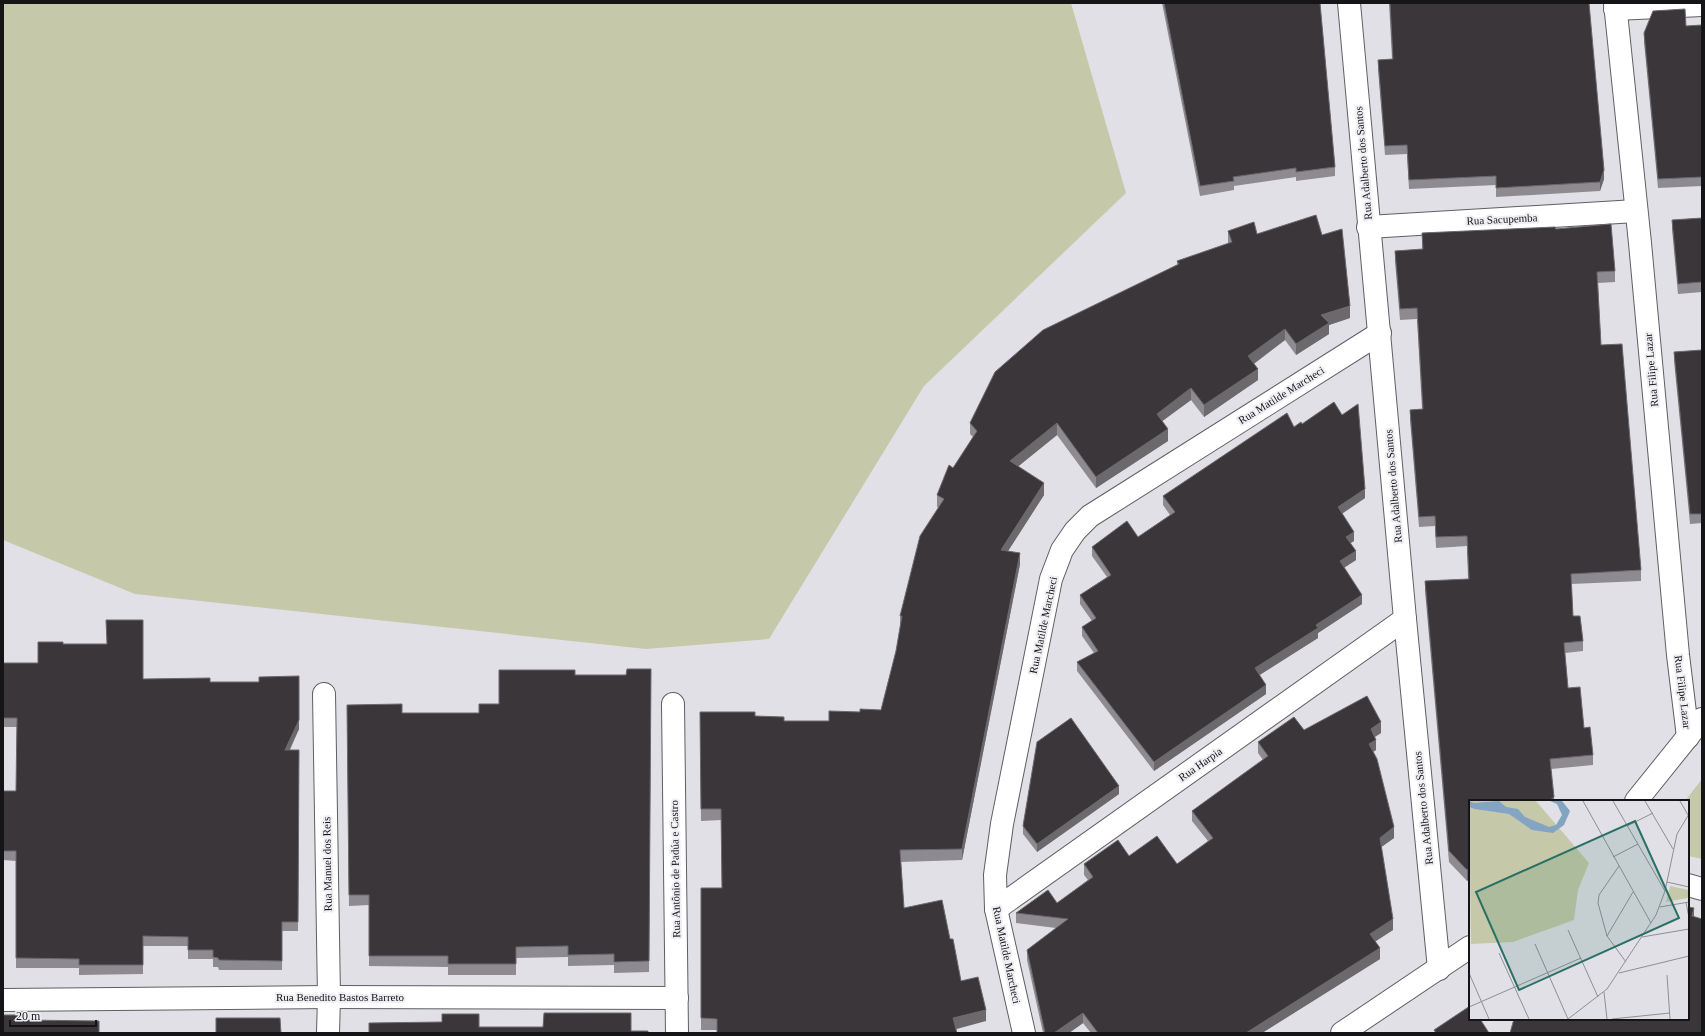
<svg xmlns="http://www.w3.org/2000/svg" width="1705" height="1036" font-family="'Times New Roman',serif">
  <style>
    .green { fill: #c6c9a9 }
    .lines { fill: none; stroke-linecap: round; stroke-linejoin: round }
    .minor-casing { stroke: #5f5e63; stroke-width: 24 }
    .major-casing { stroke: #5f5e63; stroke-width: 24 }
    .minor { stroke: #fff; stroke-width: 22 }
    .major { stroke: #fff; stroke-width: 22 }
    .wall { fill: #8e8b90 }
    .shaded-wall { fill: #6c696d }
    .building { fill: #3a3639; stroke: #6c696d }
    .labels { text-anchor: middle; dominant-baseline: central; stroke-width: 4; stroke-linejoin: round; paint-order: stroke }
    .street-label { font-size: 11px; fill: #151517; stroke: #efeef3 }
    .inset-river { fill: none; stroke: #83a4c3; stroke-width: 2 }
    .inset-road { fill: none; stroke: #8f8f93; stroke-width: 1 }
    .view { fill: #2a7066; fill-opacity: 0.15; stroke: #2a7066; stroke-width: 2 }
    .inset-edge { fill: none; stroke: #151517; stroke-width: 2 }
  </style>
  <rect width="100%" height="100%" fill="#e1e0e6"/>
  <g class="green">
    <path d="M3 3H1071L1126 193 924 386 769 639 646 649 135 594 3 540Z"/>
    <path d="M1702 779V859L1688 856V801H1685Z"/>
  </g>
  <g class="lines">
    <g class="minor-casing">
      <g id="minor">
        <path d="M1349 3 1405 619 1439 969"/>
        <path d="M1615 3 1640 243 1678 655 1688 737"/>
        <path d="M1615 9 1702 5"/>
        <path d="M1368 227 1636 211"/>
        <path d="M324 694 329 997 328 1033"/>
        <path d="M673 704 677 1033"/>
        <path d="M1688 885 1702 889"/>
        <path d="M996 909 1405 619"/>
        <path d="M3 1000 329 997 677 998"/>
        <path d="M1024 1033 996 909 995 875 1002 824 1051 579 1062 550 1075 531 1090 516 1380 333"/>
      </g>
    </g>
    <g class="major-casing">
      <g id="major">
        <path d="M1636 801 1702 719"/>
        <path d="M1342 1033 1470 947"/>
      </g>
    </g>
    <use href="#minor" class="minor"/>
    <use href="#major" class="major"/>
  </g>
  <g class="wall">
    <path d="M1162 3H1320L1335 167V176L1296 181V177L1234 186V190L1200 196Z"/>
    <path d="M1389 3H1589L1604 179 1600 191 1496 197V185L1409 189 1407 154 1385 155 1378 69V60L1392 59Z"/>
    <path d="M1702 25V186L1658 188 1644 42V33L1686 26Z"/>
    <path d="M1702 218V292L1678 294 1672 229V220Z"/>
    <path d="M1556 229 1615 271V282L1598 283 1601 345 1641 570V581L1571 584 1573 616 1583 641V651L1565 653 1568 688 1584 728 1593 755V765L1551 769 1554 801 1467 881 1449 862 1425 591V581L1468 579 1467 546 1436 548 1435 526 1419 527 1410 420V410L1422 409 1417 319 1400 320 1395 261V251L1422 249V233Z"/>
    <path d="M1228 231 1257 234 1350 318 1329 325V334L1296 355 1285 340 1254 364 1258 380 1204 417 1191 400 1162 421 1168 441 1096 488 1057 435 1018 466 1044 495 1008 551 1020 564 962 860 901 862 904 908 950 939 961 981 986 1021 717 1030H701V888H722L721 820 701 821 700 712 755 716 784 721H829L860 712 881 710 896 651 900 627V616L939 508 937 507V495L953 468 973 437 970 434V423L1177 265V261L1228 244Z"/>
    <path d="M1702 350V523L1690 524 1674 361V352Z"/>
    <path d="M1294 427 1365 498 1342 514 1354 541 1350 543 1356 560 1344 568 1362 604 1318 633V638L1259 675 1266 694 1154 771 1077 671V662L1094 653 1082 636V627L1092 621 1080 604V595L1107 577 1092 556V547L1138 537 1170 515 1163 505V496Z"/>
    <path d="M63 644 143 679 210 682 299 729 290 750H299L298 931H282V970H219L218 967H213V959H188V946H143V974L79 975V968H16V861L3 860V791H16L17 727H3V663H38Z"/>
    <path d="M651 669 649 972 614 973V965L568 966V957L516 958V975H448V967L369 966V905L349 906 347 705 402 713H479L499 704 575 675H626Z"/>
    <path d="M1304 730 1381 733 1375 737 1376 750 1373 752 1394 838 1381 847 1393 930 1375 941 1380 959 1262 1033H1091L1083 1023 1069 1033H1043L1027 960V950L1056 928 1016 923V913L1057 903 1088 880 1084 875V864L1129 856 1177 864 1208 841 1192 821V811L1263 760 1258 753V742Z"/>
    <path d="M1119 794 1037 852 1023 834V826Z"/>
  </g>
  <g class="shaded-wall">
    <path d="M1604 170V179L1600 191V182Z"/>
    <path d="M1350 306V318L1329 325V334L1296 355V344L1321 315Z"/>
    <path d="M1285 329V340L1248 368V356Z"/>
    <path d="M1258 369V380L1204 417V405Z"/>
    <path d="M1191 388V400L1157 425V414Z"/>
    <path d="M1057 423V435L1010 473V461Z"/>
    <path d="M1168 429V441L1096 488V477Z"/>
    <path d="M1044 483V495L1001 562V550Z"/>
    <path d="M1365 489V498L1338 516V507Z"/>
    <path d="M1354 532V541L1346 546V537Z"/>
    <path d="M1356 551V560L1340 570V561Z"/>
    <path d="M1020 553V564L962 860V849Z"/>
    <path d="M1362 595V604L1318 633V638L1255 678V668L1316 625Z"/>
    <path d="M299 676V729L285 759V750Z"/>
    <path d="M1266 685V694L1154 771V762Z"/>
    <path d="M1381 722V733L1371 739V729Z"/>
    <path d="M1376 740V750L1369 754V744Z"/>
    <path d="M1119 786V794L1037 852V844Z"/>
    <path d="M1554 797V801H1549Z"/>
    <path d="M1394 827V838L1380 848V838Z"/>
    <path d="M1470 867V878L1467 881V870Z"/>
    <path d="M1694 908V918L1692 916Z"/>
    <path d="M1393 919V930L1370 945V934Z"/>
    <path d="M1380 948V959L1262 1033H1246Z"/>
    <path d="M986 1010V1021L953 1030V1018Z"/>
    <path d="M1083 1013V1023L1069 1033H1054Z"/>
  </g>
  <g class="building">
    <path d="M1164 3H1320L1335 167 1296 172V168L1233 177 1234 181 1200 186Z"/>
    <path d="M1390 3H1589L1604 170 1600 182 1496 188V176L1409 180 1407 145 1385 146 1378 60 1393 59Z"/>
    <path d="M1685 9 1686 26 1702 25V177L1658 179 1644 33 1653 11Z"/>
    <path d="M1316 215 1322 235 1342 229 1350 306 1321 315 1329 323 1296 344 1285 329 1248 356 1258 369 1204 405 1191 388 1157 414 1168 429 1096 477 1057 423 1010 461 1044 483 1001 550 1020 553 962 849 900 850 904 908 942 900 950 939H953L961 981 978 977 986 1010 953 1018 957 1033H717V1019L701 1018V888H722L721 809H701L700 712H755V716L784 717V721H829V711L860 712V709L881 710 896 651 902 616H900L920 536 944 499 937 495 949 465 953 468 977 431 970 423 995 372 1043 330 1179 264 1177 261 1232 242 1228 231 1254 222 1257 234Z"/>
    <path d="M1702 218V282L1678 284 1672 220Z"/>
    <path d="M1611 224 1615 271 1597 272 1601 345 1622 344 1641 570 1571 574 1573 616H1580L1583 641 1564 643 1568 688 1580 687 1584 728 1590 727 1593 755 1550 759 1554 797 1549 801H1470V867L1467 870 1449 851 1425 581 1469 579 1467 536 1436 537 1435 516 1419 517 1410 410 1423 409 1417 308 1400 309 1395 251 1423 249 1422 233 1555 227 1556 229Z"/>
    <path d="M1702 350V514H1690L1674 352Z"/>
    <path d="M1334 402 1342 415 1358 404 1365 489 1338 507 1354 532 1346 537 1356 551 1340 561 1362 595 1316 625 1318 628 1255 668 1266 685 1154 762 1077 662 1098 651 1082 627 1096 618 1080 595 1111 575 1092 547 1127 521 1138 537 1175 512 1163 496 1287 413 1294 427 1301 422 1302 424Z"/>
    <path d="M106 620H143V679L210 678V682H259V677L299 676V720L285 750H299L298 922H282V961L219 960 218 958 213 957V950H188V937L143 936V965H79V959L16 958V851H3V791H16L17 718H3V663H38V642H63V644H107Z"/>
    <path d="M627 669H651L649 961 614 962V954L568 955V946L516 947V964H448V956H369V895H349L347 705 402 704V713H479V704H499V670H575V675H626Z"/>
    <path d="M1367 696 1381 722 1371 729 1376 740 1369 744 1377 759 1394 827 1380 838 1393 919 1370 934 1380 948 1246 1033H1098L1083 1013 1054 1033H1045L1027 950 1068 919 1016 913 1048 890 1057 903 1093 877 1084 864 1118 840 1129 856 1157 836 1177 864 1213 838 1192 811 1268 756 1258 742 1294 717 1304 730Z"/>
    <path d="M1071 718 1119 786 1037 844 1023 826 1037 742Z"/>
    <path d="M1688 907 1694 908 1692 916 1702 919V1033H1510L1514 1019H1688Z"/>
    <path d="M1470 1006V1019H1480L1489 1033H1436L1434 1030Z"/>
    <path d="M544 1013H631V1031H648V1033H369V1023L442 1022V1014H479V1027H543Z"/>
    <path d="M3 1015H24V1020L99 1021V1033H3Z"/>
    <path d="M216 1018H280L281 1033H216Z"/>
  </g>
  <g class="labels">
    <g class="street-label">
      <text transform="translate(1363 163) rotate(-95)">Rua Adalberto dos Santos</text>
      <text transform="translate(1502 219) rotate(-3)">Rua Sacupemba</text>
      <text transform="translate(1651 370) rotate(-95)">Rua Filipe Lazar</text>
      <text transform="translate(1281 395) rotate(-32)">Rua Matilde Marcheci</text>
      <text transform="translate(1393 486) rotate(-95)">Rua Adalberto dos Santos</text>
      <text transform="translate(1043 625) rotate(-78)">Rua Matilde Marcheci</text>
      <text transform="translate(1683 692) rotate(83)">Rua Filipe Lazar</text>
      <text transform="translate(1200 764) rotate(-35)">Rua Harpia</text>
      <text transform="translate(1423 808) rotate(-96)">Rua Adalberto dos Santos</text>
      <text transform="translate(327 864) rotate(-91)">Rua Manuel dos Reis</text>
      <text transform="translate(675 869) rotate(-91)">Rua Antônio de Padúa e Castro</text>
      <text transform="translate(1007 955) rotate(78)">Rua Matilde Marcheci</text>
      <text x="340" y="997">Rua Benedito Bastos Barreto</text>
    </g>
  </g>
  <g transform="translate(1469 800)">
    <rect width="220" height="220" fill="#e1e0e6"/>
    <path d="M0 1H67L120 63 109 90 105 120 44 142 2 144ZM201 86 220 90 219 98 197 102Z" fill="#c6c9a9"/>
    <path d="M0 1 5 3 30 1 37 7 49 9 56 17 80 27 87 25 93 15 88 4 81 1H93L101 11 95 25 84 33 63 30 40 14 6 9 0 7Z" fill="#83a4c3"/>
    <path class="inset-river" d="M88 1 99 13 92 26"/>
    <path class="inset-road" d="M114 1 182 123M144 1 196 91M176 1 204 49M211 1 219 15M158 26 184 13M144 57 169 44M150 66 130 95 129 103 138 136 157 162M198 82 220 87M217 102 220 118M191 107 220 102M99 130 129 197M138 136 164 92M173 137 220 129M66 144 99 219M30 153 60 219M0 173 20 219M150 173 220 156M198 175 201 219M135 192 138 219M0 207 112 158M99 219 138 189 187 115 196 91 208 34 220 14M143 219 201 213"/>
    <path class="view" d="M166 21 210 118 50 190 7 92Z"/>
    <rect width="220" height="220" class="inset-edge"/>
  </g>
  <rect width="1705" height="1036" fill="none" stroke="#151517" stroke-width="8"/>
  <path d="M10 1020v6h86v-6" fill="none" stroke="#151517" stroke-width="2"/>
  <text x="16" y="1020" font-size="12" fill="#151517" stroke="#efeef3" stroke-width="3" paint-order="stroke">20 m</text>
</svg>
